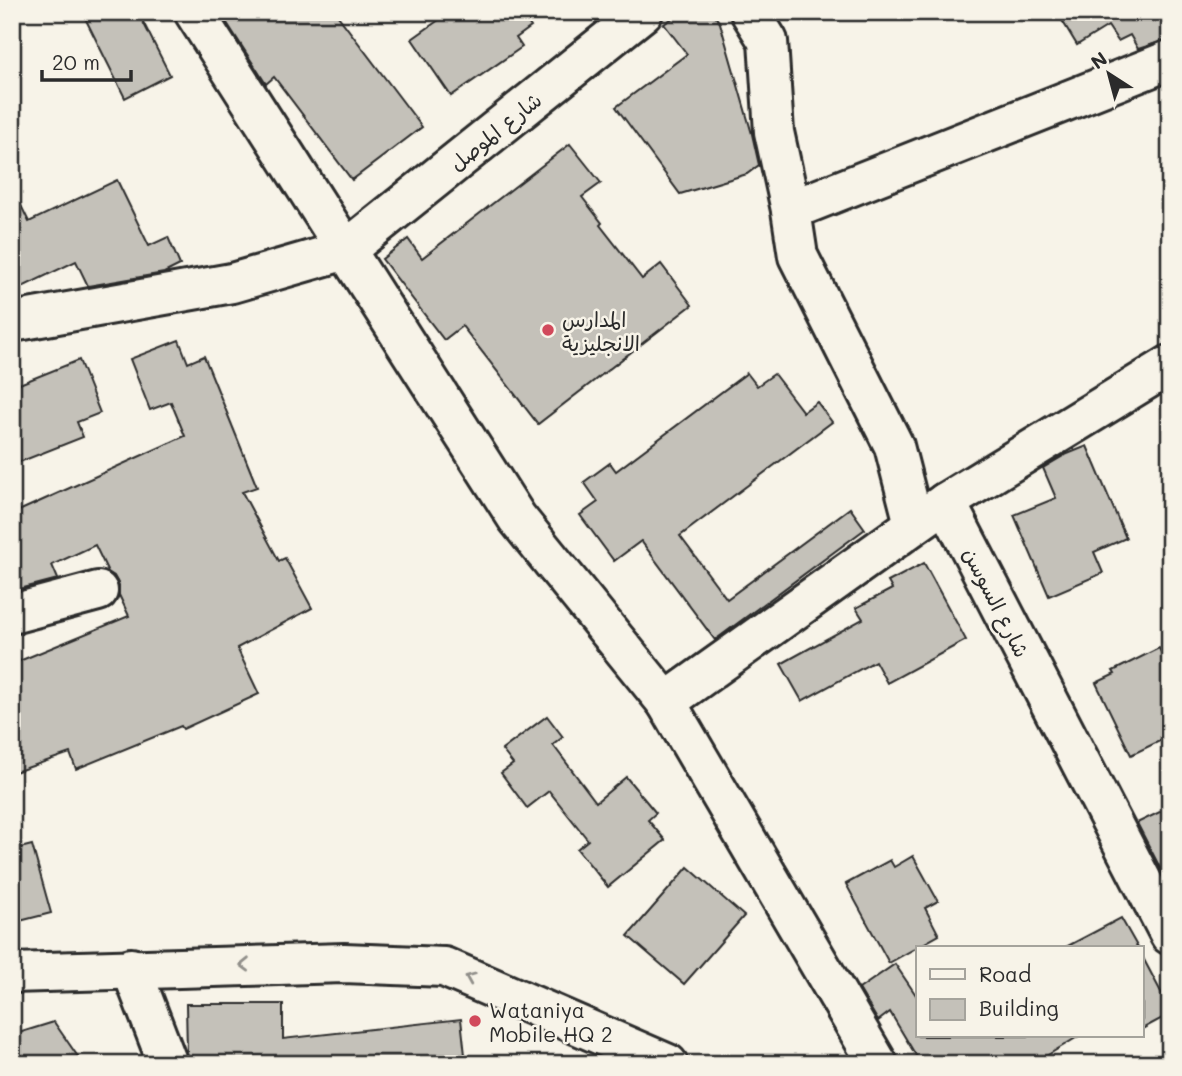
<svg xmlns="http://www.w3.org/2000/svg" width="1182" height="1076" font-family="Mali,'Playpen Sans Arabic',sans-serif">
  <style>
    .building { fill: #c4c1b9; stroke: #2b2b2b; stroke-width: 2 }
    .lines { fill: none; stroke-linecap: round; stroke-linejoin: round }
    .minor-casing { stroke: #2b2b2b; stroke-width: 44 }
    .minor { stroke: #f7f3e8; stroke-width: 38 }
    .oneway { stroke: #918f8a }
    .poi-dot { fill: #d1495b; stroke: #f7f3e8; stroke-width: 2.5 }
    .labels { text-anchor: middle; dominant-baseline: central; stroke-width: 5; stroke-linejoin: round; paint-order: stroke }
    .street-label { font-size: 21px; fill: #2b2b2b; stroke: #f7f3e8 }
    .poi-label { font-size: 21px; fill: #2b2b2b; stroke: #f7f3e8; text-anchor: start }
  </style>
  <rect width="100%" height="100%" fill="#f7f3e8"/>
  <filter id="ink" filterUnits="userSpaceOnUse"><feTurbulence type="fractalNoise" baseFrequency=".0143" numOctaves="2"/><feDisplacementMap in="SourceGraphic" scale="14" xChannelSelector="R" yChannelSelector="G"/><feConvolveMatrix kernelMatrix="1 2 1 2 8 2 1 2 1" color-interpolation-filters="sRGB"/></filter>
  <g filter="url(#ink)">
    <g class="building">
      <path d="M82 12H138L170 75 125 98Z"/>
      <path d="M220 12H335L422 127 352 180 274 77 266 84Z"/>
      <path d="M450 12H520L531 27 516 38 522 47 451 96 412 39Z"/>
      <path d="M681 12H712L720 23 752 134 759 165 747 174 680 194 616 107 687 54 664 24Z"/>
      <path d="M1057 12H1170V39L1138 49 1130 35 1118 41 1108 26 1077 45Z"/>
      <path d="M570 144 601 183 582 197 602 223 600 225 642 279 661 264 692 305 538 424 462 326 444 340 382 259 408 239 422 258Z"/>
      <path d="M117 180 149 246 168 237 180 265 164 273 88 286 76 261 12 292V187L29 222Z"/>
      <path d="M179 340 188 363 204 356 257 487 242 492 279 561 285 558 312 608 237 648 259 694 183 729 181 726 76 769 70 753 12 773V664L129 616 119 595V585L114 576 108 572 95 545 52 565 58 579 12 591V514L185 436 171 402 150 410 130 359Z"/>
      <path d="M79 360 100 413 77 422 83 437 12 465V387Z"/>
      <path d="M747 373 757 386 774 374 803 412 817 402 832 422 680 536 727 599 850 508 865 529 715 640 641 541 614 561 580 515 598 502 584 482 610 463 616 471Z"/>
      <path d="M1087 446 1126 538 1094 552 1103 573 1049 596 1014 515 1056 498 1043 468 1065 455Z"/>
      <path d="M924 563 966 640 887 683 875 661 802 701 781 664 863 619 856 608 892 589 888 582Z"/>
      <path d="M1159 648 1170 671V736L1131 755 1096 683 1115 674 1113 671Z"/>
      <path d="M547 716 563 737 553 745 596 802 626 777 656 813 648 820 665 840 608 887 577 849 588 840 549 791 527 808 501 773 513 764 502 750Z"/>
      <path d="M1170 807V887L1137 823Z"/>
      <path d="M32 845 51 913 12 923V850Z"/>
      <path d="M913 856 938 901 925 908 939 935 889 963 846 884 890 860 894 867Z"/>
      <path d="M688 867 744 916 684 984 628 936Z"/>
      <path d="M1121 918 1138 948H1064Z"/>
      <path d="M1142 956 1170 1009V1014L1142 1029Z"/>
      <path d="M895 964 918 998V1036H1079L1033 1064H921L890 1012 878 1021 859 989Z"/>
      <path d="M186 1004H283V1039L461 1019 466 1064H189L187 1051Z"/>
      <path d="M54 1022 83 1064H12V1035Z"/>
    </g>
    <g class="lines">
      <g class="minor-casing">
        <g id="minor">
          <path d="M194 12 517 518 666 702"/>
          <path d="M750 12 768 41 774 132 791 210 798 256 894 446 914 524"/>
          <path d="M791 210 1170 60"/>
          <path d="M12 322 232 283 346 250 643 12"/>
          <path d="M1170 365 946 502 1170 935"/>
          <path d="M12 614 98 591"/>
          <path d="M131 968 168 1064"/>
          <path d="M12 973 344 963 444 967 668 1064"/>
          <path d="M878 1064 666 702 946 502"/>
        </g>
      </g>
      <use href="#minor" class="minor"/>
    </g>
    <defs><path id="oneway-chevron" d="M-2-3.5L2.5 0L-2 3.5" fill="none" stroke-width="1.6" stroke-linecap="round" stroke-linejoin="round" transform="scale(1.75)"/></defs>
    <g class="oneway">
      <use href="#oneway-chevron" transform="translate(245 965) rotate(179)"/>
      <use href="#oneway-chevron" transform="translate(470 978) rotate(-157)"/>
    </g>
  </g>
  <g class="poi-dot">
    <circle cx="548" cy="330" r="7"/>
    <circle cx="475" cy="1021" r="7"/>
  </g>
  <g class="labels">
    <g class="street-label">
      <text transform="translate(495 131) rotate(-39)">شارع الموصل</text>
      <text transform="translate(997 602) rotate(63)">شارع السوسن</text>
    </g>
    <g class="poi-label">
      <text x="562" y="318">المدارس<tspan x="562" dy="24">الانجليزية</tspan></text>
      <text x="489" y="1009">Wataniya<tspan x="489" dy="24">Mobile HQ 2</tspan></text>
    </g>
  </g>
  <rect width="1182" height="1076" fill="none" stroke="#f7f3e8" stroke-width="42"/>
  <rect x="21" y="21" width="1140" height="1034" fill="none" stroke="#2b2b2b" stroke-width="2.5" filter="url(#ink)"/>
  <rect x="916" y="946" width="228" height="91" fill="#f7f3e8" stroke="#a5a39c" stroke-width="2"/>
  <rect x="930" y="969" width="35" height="10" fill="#f7f3e8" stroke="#a5a39c" stroke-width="2"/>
  <text x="979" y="982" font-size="21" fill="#2b2b2b">Road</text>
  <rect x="930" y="999" width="35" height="21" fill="#c4c1b9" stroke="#a5a39c" stroke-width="2"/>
  <text x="979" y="1016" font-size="21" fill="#2b2b2b">Building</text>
  <g transform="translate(1109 74) rotate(324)" stroke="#f7f3e8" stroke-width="5" paint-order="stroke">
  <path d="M0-5L12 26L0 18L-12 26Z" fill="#2b2b2b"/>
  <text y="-10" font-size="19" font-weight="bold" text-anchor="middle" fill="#2b2b2b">N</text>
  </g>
  <path d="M42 70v10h89v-10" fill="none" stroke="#2b2b2b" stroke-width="3.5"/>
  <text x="52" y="70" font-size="21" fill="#2b2b2b" stroke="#f7f3e8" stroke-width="5" paint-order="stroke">20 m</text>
</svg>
